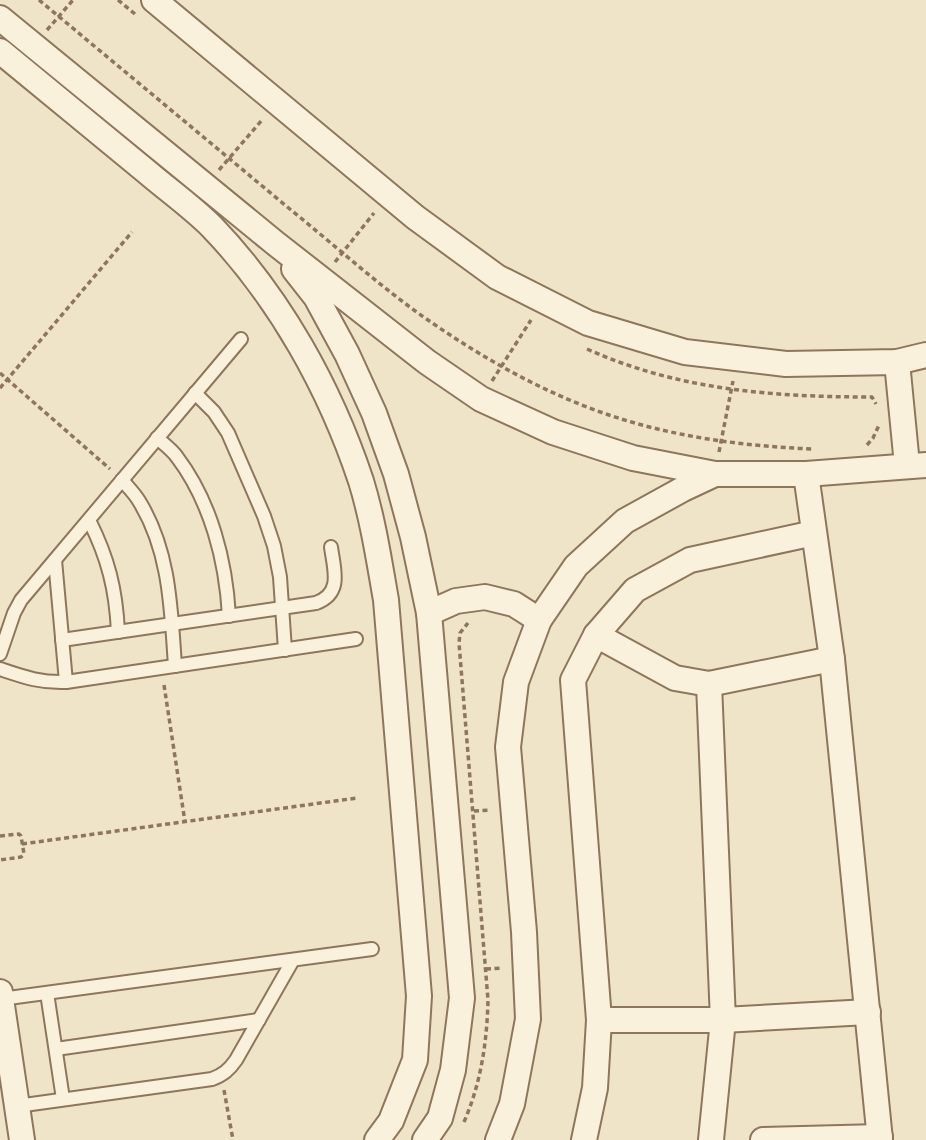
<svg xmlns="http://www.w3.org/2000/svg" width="926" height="1140" font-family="'Roboto Serif',serif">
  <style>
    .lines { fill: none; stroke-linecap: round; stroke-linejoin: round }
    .lane-casing { stroke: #8d765c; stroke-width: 16 }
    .street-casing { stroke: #8d765c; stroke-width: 28 }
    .path { stroke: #8d765c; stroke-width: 3.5; stroke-dasharray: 5 3.5; stroke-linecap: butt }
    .lane { stroke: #faf1dc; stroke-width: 12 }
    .street { stroke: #faf1dc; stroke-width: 24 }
  </style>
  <rect width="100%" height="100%" fill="#f0e4c8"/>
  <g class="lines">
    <g class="lane-casing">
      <g id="lane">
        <path d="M195 393 214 412 228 433 264 516 274 546 280 577 285 650"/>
        <path d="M157 438C164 444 172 450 177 457 211 502 226 561 229 616"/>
        <path d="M122 480C128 487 135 494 139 501 170 551 171 609 175 666"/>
        <path d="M89 520C108 558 116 589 118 632"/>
        <path d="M55 560 66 682"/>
        <path d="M62 640 316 603C343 593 334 570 331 547"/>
        <path d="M0 654 14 613 21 600 241 339"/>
        <path d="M0 669C24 677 40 683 66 682L356 639"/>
        <path d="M47 993 63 1099"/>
        <path d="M1 999 372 949"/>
        <path d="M56 1049 259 1020"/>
        <path d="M17 1106 212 1079C223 1075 229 1070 236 1060L293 960"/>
      </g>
    </g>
    <g class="street-casing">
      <g id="street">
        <path d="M154 0 415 217 497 277 588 323 685 352 786 364 897 362 926 355"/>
        <path d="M0 18 275 243 427 362 481 399 553 432 633 458 715 474H806L926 465"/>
        <path d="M0 51C49 91 98 132 147 172 168 190 192 207 212 227 280 298 330 388 361 481 373 520 379 560 386 600L419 996 415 1060 391 1121 377 1140"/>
        <path d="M294 269 316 297 347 354 374 413 396 474 413 537 429 613 462 998 453 1070 440 1118 425 1140"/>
        <path d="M897 362 907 465"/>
        <path d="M806 474 832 659 880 1140"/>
        <path d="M429 613 456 601 485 597 514 604 539 620"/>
        <path d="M596 635 675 678 709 684 832 659"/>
        <path d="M709 684 723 1020 711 1140"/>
        <path d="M0 992 22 1140"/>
        <path d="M599 1020H723L868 1012"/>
        <path d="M498 1140 512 1104 528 1019 524 932 508 747 516 682 539 620 576 566 625 521 683 489 715 474"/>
        <path d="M584 1140 595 1088 599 1020 573 680 596 635 635 590 690 560 814 533"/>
        <path d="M763 1140 880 1137"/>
      </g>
    </g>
    <g class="path">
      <path d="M39 0C123 70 207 140 291 210 333 244 374 281 418 313 477 355 541 392 609 415 674 437 743 446 812 449"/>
      <path d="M118 0 135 14"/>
      <path d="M47 30 73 0"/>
      <path d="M219 170 262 120"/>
      <path d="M335 262 374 213"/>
      <path d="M587 349C678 390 773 397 872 397L876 404"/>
      <path d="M0 373 110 469"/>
      <path d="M492 381 531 320"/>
      <path d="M0 388 132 232"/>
      <path d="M867 445 873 438 879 425"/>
      <path d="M719 452 733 381"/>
      <path d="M164 685 185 822"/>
      <path d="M474 811 491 810"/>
      <path d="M0 836 19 834 21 836 24 854 21 857 0 860"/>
      <path d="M22 844 357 798"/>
      <path d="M486 969 502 968"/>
      <path d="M224 1090 233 1140"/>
      <path d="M464 1122C481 1083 487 1042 488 1000L459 643 460 633 468 623"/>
    </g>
    <use href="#lane" class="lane"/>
    <use href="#street" class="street"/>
  </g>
</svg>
